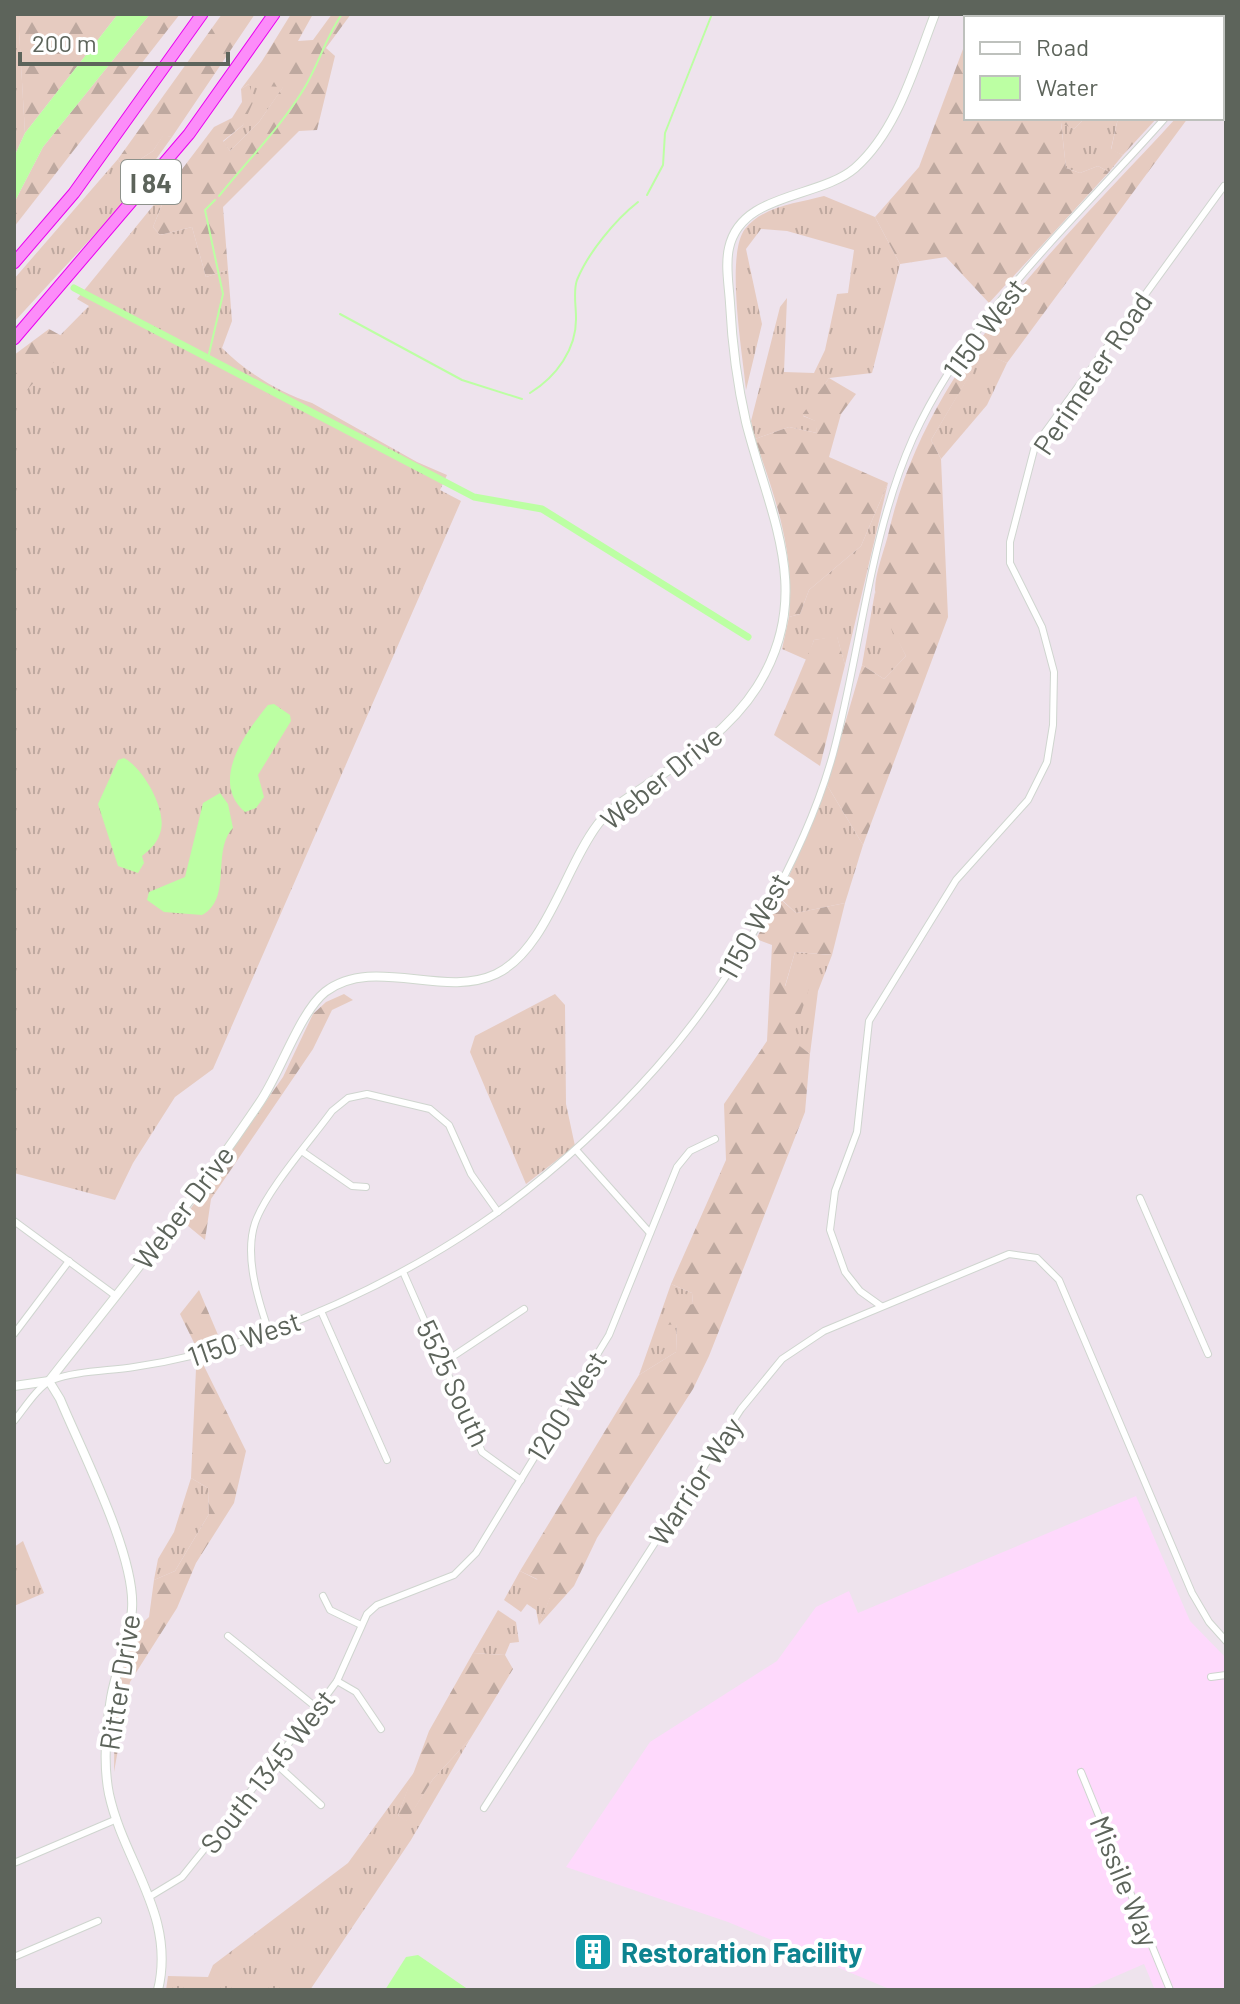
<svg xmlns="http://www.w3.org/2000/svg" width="1240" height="2004" font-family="Barlow,sans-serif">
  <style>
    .commercial { fill: #fed9fc }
    .grass { fill: url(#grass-tufts) }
    .forest { fill: url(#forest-firs) }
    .water { fill: #bcffa3 }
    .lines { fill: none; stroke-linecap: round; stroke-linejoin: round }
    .stream { stroke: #bcffa3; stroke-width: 2 }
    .canal { stroke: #bcffa3; stroke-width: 7 }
    .street-casing { stroke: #cfd5cf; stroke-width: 8 }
    .secondary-casing { stroke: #cfd7ce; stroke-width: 10 }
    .highway-casing { stroke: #ea01f1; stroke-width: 13 }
    .street { stroke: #fff; stroke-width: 6 }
    .secondary { stroke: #fff; stroke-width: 8 }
    .highway { stroke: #fc8cf9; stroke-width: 11 }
    .labels { text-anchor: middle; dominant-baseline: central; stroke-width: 8; stroke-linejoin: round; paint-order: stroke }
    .shield { fill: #fff; stroke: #8e928c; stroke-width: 2 }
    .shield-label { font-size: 26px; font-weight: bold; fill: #5d645b }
    .street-label { font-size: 28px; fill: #5d645b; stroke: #fff }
    .culture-label { font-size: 28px; font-weight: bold; fill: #0d838f; stroke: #fff; text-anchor: start }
  </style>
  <defs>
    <pattern id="grass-tufts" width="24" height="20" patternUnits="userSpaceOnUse" patternTransform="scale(2)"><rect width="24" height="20" fill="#e6cbc0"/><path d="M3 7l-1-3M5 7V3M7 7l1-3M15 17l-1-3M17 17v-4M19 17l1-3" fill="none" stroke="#bea89f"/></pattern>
    <pattern id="forest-firs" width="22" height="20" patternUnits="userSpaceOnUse" patternTransform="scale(2)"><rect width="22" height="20" fill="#e6cbc0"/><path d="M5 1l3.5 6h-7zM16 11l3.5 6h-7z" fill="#bea89f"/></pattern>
  </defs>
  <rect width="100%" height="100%" fill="#eee3ed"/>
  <path class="commercial" d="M1136 1496 1190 1621 1226 1658V1990H1155L1144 1964 1084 1990H892L728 1922 566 1867 650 1742 777 1661 816 1607 849 1591 858 1613Z"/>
  <g class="grass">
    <path d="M14 30H19L25 133 14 157Z"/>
    <path d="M262 61V85L284 86 259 122 230 151 223 142 243 125 249 84 241 89Z"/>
    <path d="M1085 118H1118L1111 149 1123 155 1109 172 1098 166 1080 173 1066 168 1061 122 1074 129Z"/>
    <path d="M163 135 172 137 128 198 14 322V279L118 159 130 178 133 164 153 151Z"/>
    <path d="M170 185 153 227 160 235 192 227 206 277 228 270 232 321 222 348C246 372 280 393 312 403L417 462 447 475 440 490 461 501 213 1069 175 1097 133 1163 115 1200 14 1173V382L89 306 77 299Z"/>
    <path d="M824 196 875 217 900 264 872 373 829 378 803 416 816 421 817 433 789 427 755 439 751 421 780 307 787 298 784 372 814 373 825 350 837 294 848 293 854 250 787 231 761 229 746 249 762 324 746 390C743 356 725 255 745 229 763 206 798 203 824 196Z"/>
    <path d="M983 352 1007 363 987 405 941 459 931 440Z"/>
    <path d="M888 483 845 665 837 637 814 640 807 660 782 649 789 617 800 614 809 590 861 546Z"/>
    <path d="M875 592 906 656 884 679 862 665Z"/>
    <path d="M827 785 863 845 845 903 796 913 780 898Z"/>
    <path d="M795 952 832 955 818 991 810 1054 792 1041 785 987Z"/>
    <path d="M555 994 565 1005 566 1104 575 1146 526 1184 470 1052 475 1036Z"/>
    <path d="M671 1284 692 1293 693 1304 677 1323 676 1352 639 1375Z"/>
    <path d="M191 1478 208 1488 209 1514 175 1571 154 1580 158 1559 174 1532Z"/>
    <path d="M23 1541 44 1593 14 1606V1547Z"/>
    <path d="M520 1571 554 1588 539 1625 536 1610 527 1604 521 1612 504 1600Z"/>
    <path d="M498 1610 516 1622 519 1642 510 1643 505 1655 473 1653Z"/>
    <path d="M470 1739 411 1840 310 1990H166L168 1976 208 1977 213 1965 348 1863 415 1771 398 1815 406 1821 433 1779Z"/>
  </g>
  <g class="forest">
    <path d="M14 14H118L25 133 19 31 14 30Z"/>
    <path d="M150 14H180L14 227V203L43 147Z"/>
    <path d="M222 14H255L172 137 163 136 153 151 133 164 131 179 118 159Z"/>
    <path d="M291 14H313L298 41 313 40 332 14H351L326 48 335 56 317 130 299 131 223 207 228 270 206 277 192 227 160 235 153 227 170 185 214 127 232 118 242 102 241 89 249 84 254 100 243 125 223 141 230 151 259 122 283 87 262 86V61Z"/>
    <path d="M966 41V118H1085L1074 129 1061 123 1066 168 1080 173 1098 166 1109 172 989 303 946 257 900 264 875 217 919 167Z"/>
    <path d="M1118 118H1157L1123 155 1111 150Z"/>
    <path d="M1176 118H1188L1007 363 983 353 931 440 941 459 948 617 863 845 827 785 862 665 884 679 906 656C899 641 876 605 875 590 875 572 885 549 889 531 928 361 1063 242 1176 118Z"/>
    <path d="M49 329 60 335 61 355 14 403V355Z"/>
    <path d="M829 378 856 394 841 414 829 457 888 483 861 546 809 590 800 614 789 617C795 552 776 500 755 439L789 427 817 433 815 421 802 415Z"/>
    <path d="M837 636 845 665 820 766 774 735 814 640Z"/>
    <path d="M779 898 796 913 845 903 832 955 795 952 785 986H810L792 1040 810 1054 805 1112 709 1356 693 1389 597 1538 574 1586 539 1625 553 1589 542 1593 537 1579 520 1571 639 1375 676 1352 677 1324 667 1325 664 1321 676 1308 693 1304 692 1293 671 1284 726 1160 724 1104 767 1041 772 945 756 939Z"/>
    <path d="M344 994 353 1000 332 1010 313 1049 211 1199 205 1240 182 1221 283 1077 313 1014 326 1002Z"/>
    <path d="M199 1290 221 1342 198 1351 180 1314Z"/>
    <path d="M203 1364 246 1451 234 1503 196 1563 177 1608 130 1682 114 1772 115 1691 137 1628 149 1617 154 1580 175 1571 209 1514 208 1488 191 1478 196 1369Z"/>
    <path d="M473 1653 505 1655 513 1669 470 1739 433 1779 406 1822 398 1815 429 1731Z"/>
  </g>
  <g class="water">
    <path d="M118 14H150L43 147 14 203V157L25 133Z"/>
    <path d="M274 704 290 715 291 721 258 775 264 797 256 808 245 812C209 781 246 732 268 705Z"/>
    <path d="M124 758C143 768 166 808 161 830 158 842 151 849 142 856L144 863 138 873 118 866 98 804 118 760Z"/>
    <path d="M220 793 228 804 233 828C211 851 233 899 202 915L164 912 147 900 149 892 185 877 203 803Z"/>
    <path d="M418 1955 469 1990H385L406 1957Z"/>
  </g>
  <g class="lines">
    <g class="stream">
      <path d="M647 195 663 165 665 133 712 14"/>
      <path d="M219 196C248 160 281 127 305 87 319 63 326 37 342 14"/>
      <path d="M340 314 462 380 522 399"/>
      <path d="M208 358 223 294 205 210 215 200"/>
      <path d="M530 393C556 377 577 349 576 317 576 306 573 291 577 280 588 253 615 220 638 202"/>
    </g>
    <path class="canal" d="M74 288 474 497 542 509 748 637"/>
    <g class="street-casing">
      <g id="street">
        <path d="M1222 54 1226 50"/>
        <path d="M577 1151 650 1233"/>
        <path d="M303 1152 352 1186 366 1187"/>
        <path d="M1140 1198 1208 1354"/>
        <path d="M14 1221 116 1296"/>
        <path d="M404 1274 482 1452 521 1480"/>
        <path d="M881 1306 860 1291 845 1272 830 1230 835 1191 857 1132 869 1021 956 880 1028 800 1047 762 1053 725 1054 672 1042 627 1010 563V542L1035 446 1224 186"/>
        <path d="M321 1311 387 1460"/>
        <path d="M269 1332C258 1300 244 1256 255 1223 266 1191 311 1140 332 1111L348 1098 367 1094 430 1109 449 1125 471 1174 498 1212"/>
        <path d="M14 1334 69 1261"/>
        <path d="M443 1363 524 1309"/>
        <path d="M14 1421C24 1409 38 1386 52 1380 75 1371 109 1371 134 1367 182 1360 224 1349 269 1332 425 1273 545 1193 656 1068 729 986 804 859 833 754 861 650 869 537 913 438 969 314 1076 219 1165 118"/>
        <path d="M323 1596 330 1610 361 1625"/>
        <path d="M228 1636 317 1708"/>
        <path d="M1211 1677 1226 1675"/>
        <path d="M337 1681 356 1692 381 1729"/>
        <path d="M274 1762 321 1805"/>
        <path d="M1081 1772 1170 1990"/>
        <path d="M484 1808 741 1409 782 1359 824 1331 1009 1254 1037 1258 1059 1280 1192 1593 1209 1622 1226 1641"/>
        <path d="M14 1863 117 1819"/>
        <path d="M149 1897 182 1877 317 1708 337 1681 367 1614 377 1605 454 1575 476 1553 609 1335 677 1167 690 1151 715 1139"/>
        <path d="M14 1957 98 1921"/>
      </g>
    </g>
    <g class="secondary-casing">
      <g id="secondary">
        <path d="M49 1381C121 1289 195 1199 260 1102 280 1073 300 1012 325 992 373 955 443 999 496 974 546 950 565 867 598 824 611 807 631 796 648 784 689 757 731 728 757 687 816 594 769 514 746 422 737 383 732 342 730 303 729 286 725 265 729 248 741 192 819 199 855 168 898 130 915 65 935 14"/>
        <path d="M49 1381 60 1399C82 1452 136 1556 132 1609 130 1640 116 1668 111 1698 106 1728 103 1764 109 1794 124 1863 176 1915 158 1990"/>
        <path d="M14 1386 49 1381"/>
      </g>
    </g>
    <g class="highway-casing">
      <g id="highway">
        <path d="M14 263 74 193 202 14"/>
        <path d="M14 339 189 134 274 14"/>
      </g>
    </g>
    <use href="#street" class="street"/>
    <use href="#secondary" class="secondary"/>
    <use href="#highway" class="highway"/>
  </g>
  <defs>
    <g id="building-square" transform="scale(2)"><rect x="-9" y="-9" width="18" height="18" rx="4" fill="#0f9aa8" stroke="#fff"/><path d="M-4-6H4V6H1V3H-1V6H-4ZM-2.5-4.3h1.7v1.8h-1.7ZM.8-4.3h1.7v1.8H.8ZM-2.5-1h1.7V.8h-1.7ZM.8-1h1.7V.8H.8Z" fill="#fff"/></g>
  </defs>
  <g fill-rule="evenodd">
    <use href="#building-square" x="593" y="1952"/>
  </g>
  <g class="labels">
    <rect class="shield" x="121" y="160" width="60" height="44" rx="6"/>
    <g class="shield-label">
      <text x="151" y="182">I 84</text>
    </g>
    <g class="street-label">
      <text transform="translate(984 328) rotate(-53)">1150 West</text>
      <text transform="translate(1092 373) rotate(-56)">Perimeter Road</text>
      <text transform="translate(661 777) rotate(-39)">Weber Drive</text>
      <text transform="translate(753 926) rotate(-61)">1150 West</text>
      <text transform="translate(183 1207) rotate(-53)">Weber Drive</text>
      <text transform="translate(244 1338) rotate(-19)">1150 West</text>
      <text transform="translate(454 1383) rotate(65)">5525 South</text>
      <text transform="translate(566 1406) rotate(-58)">1200 West</text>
      <text transform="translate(695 1481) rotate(-57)">Warrior Way</text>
      <text transform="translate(119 1682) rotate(-81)">Ritter Drive</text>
      <text transform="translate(267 1771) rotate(-52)">South 1345 West</text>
      <text transform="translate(1125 1881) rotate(68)">Missile Way</text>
    </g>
    <g class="culture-label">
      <text x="621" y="1952">Restoration Facility</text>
    </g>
  </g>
  <rect width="1240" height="2004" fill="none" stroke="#5d645b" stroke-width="32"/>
  <rect x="964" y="16" width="260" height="104" fill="#ffffff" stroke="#bec1bd" stroke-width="2"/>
  <rect x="980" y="42" width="40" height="12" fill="#ffffff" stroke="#bec1bd" stroke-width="2"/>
  <text x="1036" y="56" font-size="24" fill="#5d645b">Road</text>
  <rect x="980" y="76" width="40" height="24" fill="#bcffa3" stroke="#bec1bd" stroke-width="2"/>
  <text x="1036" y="96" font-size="24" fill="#5d645b">Water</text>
  <path d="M20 52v12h208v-12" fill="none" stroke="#5d645b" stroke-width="4"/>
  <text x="32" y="52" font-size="24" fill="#5d645b" stroke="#ffffff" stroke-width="6" paint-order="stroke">200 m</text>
</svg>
